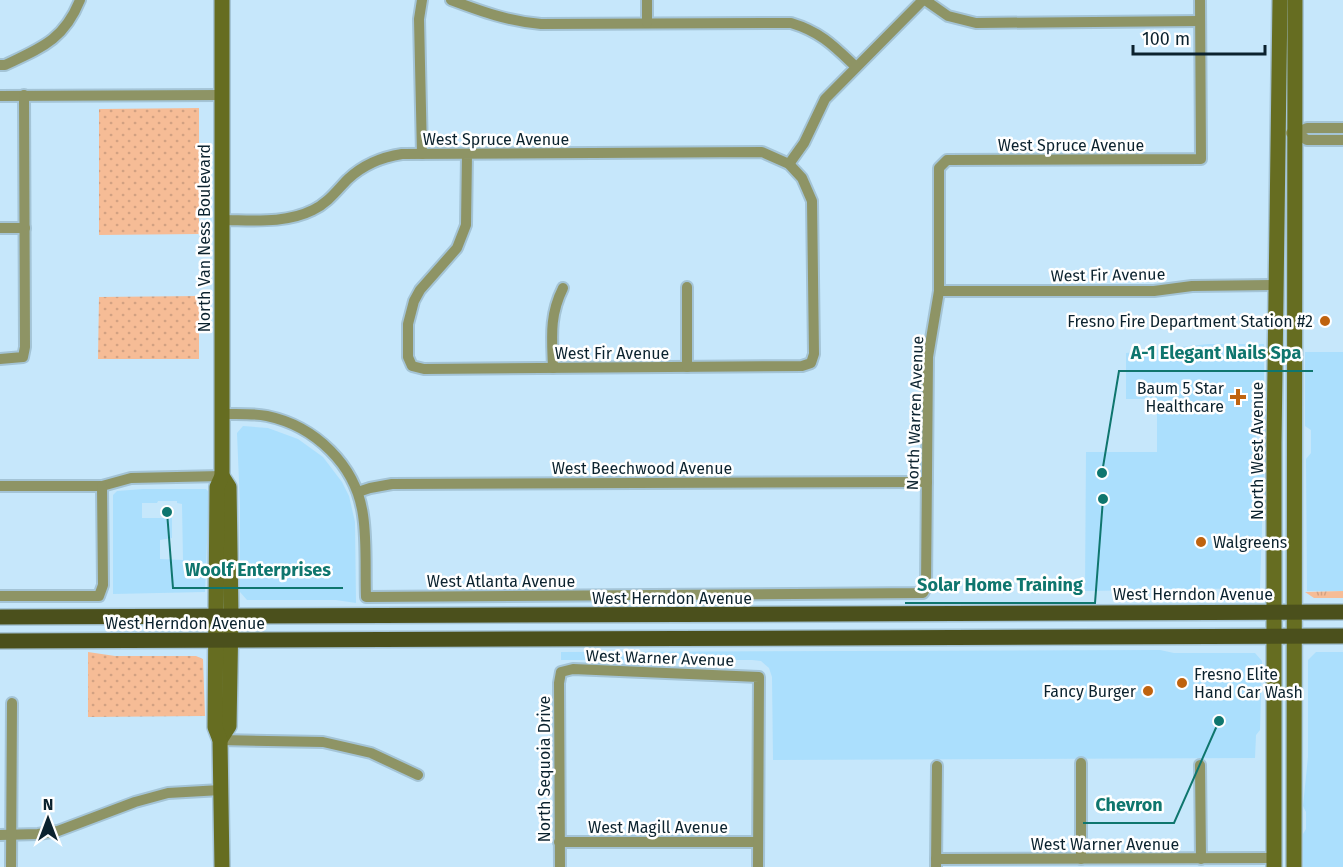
<svg xmlns="http://www.w3.org/2000/svg" width="1343" height="867" font-family="'Fira Sans',sans-serif">
  <style>
    .built { fill: #abdffd; fill-rule: evenodd }
    .grass { fill: url(#grass-dots) }
    .park { fill: url(#park-tufts) }
    .lines { fill: none; stroke-linecap: round; stroke-linejoin: round }
    .street-casing { stroke: #a4c4d6; stroke-width: 14 }
    .secondary-casing { stroke: #a4c4d6; stroke-width: 18 }
    .primary-casing { stroke: #a4c4d6; stroke-width: 18 }
    .street { stroke: #8e9465; stroke-width: 10 }
    .secondary { stroke: #666d21; stroke-width: 15 }
    .primary { stroke: #4b501c; stroke-width: 15 }
    .poi-dot { fill: #bf630f; stroke: #fff; stroke-width: 2 }
    .labels { text-anchor: middle; dominant-baseline: central; stroke-width: 5; stroke-linejoin: round; paint-order: stroke }
    .street-label { font-size: 16px; fill: #0b222e; stroke: #fff }
    .poi-label { font-size: 16px; fill: #0b222e; stroke: #fff; text-anchor: end }
    .leader { fill: none; stroke: #0f766e; stroke-width: 2 }
    .callout-dot { fill: #0f766e; stroke: #fff; stroke-width: 2 }
    .callout-label { font-size: 18px; text-anchor: middle; font-weight: bold; fill: #0f766e; stroke: #fff; stroke-width: 5; stroke-linejoin: round; paint-order: stroke }
  </style>
  <defs>
    <pattern id="grass-dots" width="8" height="8" patternUnits="userSpaceOnUse" patternTransform="scale(1.5)"><rect width="8" height="8" fill="#f6bc96"/><path d="M2 2h.1M6 6h.1" fill="none" stroke="#d2a182" stroke-width="1.8" stroke-linecap="round"/></pattern>
    <pattern id="park-tufts" width="24" height="20" patternUnits="userSpaceOnUse" patternTransform="scale(1.5)"><rect width="24" height="20" fill="#f6bc96"/><path d="M3 7l-1-3M5 7V3M7 7l1-3M15 17l-1-3M17 17v-4M19 17l1-3" fill="none" stroke="#d2a182"/></pattern>
  </defs>
  <rect width="100%" height="100%" fill="#c6e7fb"/>
  <g class="built">
    <path d="M1208 344H1264V423L1259 430H1256V456L1264 464 1260 588 1085 591 1086 452H1157V399H1126V353Z"/>
    <path d="M1305 352H1343V591H1307L1306 459 1311 453V430L1305 426Z"/>
    <path d="M243 426 268 428 298 439 323 457 342 482 349 496 355 522 356 603 336 600H247L240 592V506L237 433Z"/>
    <path d="M143 489H206L209 492 205 592 113 594V495L117 491ZM158 501H177V503L182 504 183 560 160 559V540L172 538V518H142V503H157Z"/>
    <path d="M1160 650 1174 653H1255L1262 661 1260 730 1256 735 1255 758 773 760 772 677 769 668 761 661 752 660H561V652Z"/>
    <path d="M1316 652H1343V867H1302L1303 834 1306 829V812L1303 806 1308 757V660Z"/>
  </g>
  <g class="grass">
    <path d="M199 108V234L99 235V109Z"/>
    <path d="M199 296V359H98L99 297Z"/>
    <path d="M88 652 115 656H196L203 659 205 716 88 717Z"/>
  </g>
  <path class="park" d="M1343 591V598H1314L1305 592Z"/>
  <g class="lines">
    <g class="street-casing">
      <g id="street">
        <path d="M451 0C483 12 508 21 541 24L791 23C821 32 834 46 856 67"/>
        <path d="M647 0V23"/>
        <path d="M925 0 948 16 976 23 1199 21"/>
        <path d="M0 65H5C41 48 64 40 80 0"/>
        <path d="M0 96 222 95"/>
        <path d="M1291 133H1296L1307 128H1343"/>
        <path d="M1296 133 1307 140H1343"/>
        <path d="M422 154 419 19 422 0"/>
        <path d="M789 164 804 143 825 99 923 0"/>
        <path d="M221 220C252 220 285 224 313 210 328 203 337 190 348 179 363 165 382 157 402 154L762 152 789 164 802 178 812 201 814 354 811 363 802 366 424 369 412 366 408 357V324L414 301 420 290 457 248 466 225 467 154"/>
        <path d="M0 228H25"/>
        <path d="M939 291H1154L1192 286 1277 285"/>
        <path d="M0 359 23 357 25 347 24 95"/>
        <path d="M687 367V287"/>
        <path d="M553 368C552 338 549 316 563 288"/>
        <path d="M221 414C236 414 252 413 267 416 315 426 356 465 363 515 367 541 365 570 366 597L923 593 926 588 928 357 939 291V168L947 160 1201 159 1200 0"/>
        <path d="M0 486H102L131 478 222 476"/>
        <path d="M358 492 370 488 392 484 927 482"/>
        <path d="M0 596H99L103 585 102 486"/>
        <path d="M220 740 323 742 371 753 418 775"/>
        <path d="M1081 763V859"/>
        <path d="M1200 765 1201 859"/>
        <path d="M0 835 38 834 58 831 135 802 168 793 221 790"/>
        <path d="M559 842H758"/>
        <path d="M936 859 1274 858"/>
        <path d="M11 867 12 703"/>
        <path d="M560 867 559 683 561 672 573 669 759 677 758 867"/>
        <path d="M936 867 937 766"/>
      </g>
    </g>
    <g class="secondary-casing">
      <g id="secondary">
        <path d="M220 740 229 726 231 615 229 487 222 476"/>
        <path d="M222 867 220 740 215 727 217 487 222 476V0"/>
        <path d="M1274 867V443L1280 0"/>
        <path d="M1294 867 1295 0"/>
      </g>
    </g>
    <g class="primary-casing">
      <g id="primary">
        <path d="M0 617 1343 612"/>
        <path d="M0 641 1343 636"/>
      </g>
    </g>
    <use href="#street" class="street"/>
    <use href="#secondary" class="secondary"/>
    <use href="#primary" class="primary"/>
  </g>
  <g class="poi-dot">
    <circle cx="1325" cy="321" r="6"/>
    <path d="M1235 388h6v6h6v6h-6v6h-6v-6h-6v-6h6z"/>
    <circle cx="1201" cy="542" r="6"/>
    <circle cx="1182" cy="683" r="6"/>
    <circle cx="1148" cy="691" r="6"/>
  </g>
  <g class="labels">
    <g class="street-label">
      <text x="496" y="139">West Spruce Avenue</text>
      <text x="1071" y="145">West Spruce Avenue</text>
      <text transform="translate(204 238) rotate(-90)">North Van Ness Boulevard</text>
      <text transform="translate(1108 275) rotate(-1)">West Fir Avenue</text>
      <text x="612" y="353">West Fir Avenue</text>
      <text transform="translate(915 413) rotate(-88)">North Warren Avenue</text>
      <text transform="translate(1257 451) rotate(-90)">North West Avenue</text>
      <text x="642" y="468">West Beechwood Avenue</text>
      <text x="501" y="581">West Atlanta Avenue</text>
      <text x="1193" y="594">West Herndon Avenue</text>
      <text x="672" y="598">West Herndon Avenue</text>
      <text x="185" y="623">West Herndon Avenue</text>
      <text transform="translate(660 658) rotate(2)">West Warner Avenue</text>
      <text transform="translate(544 769) rotate(-90)">North Sequoia Drive</text>
      <text x="658" y="827">West Magill Avenue</text>
      <text x="1105" y="844">West Warner Avenue</text>
    </g>
    <g class="poi-label">
      <text x="1313" y="321">Fresno Fire Department Station #2</text>
      <text x="1224" y="388">Baum 5 Star<tspan x="1224" dy="18">Healthcare</tspan></text>
      <text x="1213" y="542" text-anchor="start">Walgreens</text>
      <text x="1194" y="674" text-anchor="start">Fresno Elite<tspan x="1194" dy="18">Hand Car Wash</tspan></text>
      <text x="1136" y="691">Fancy Burger</text>
    </g>
  </g>
  <path class="leader" d="M1102 473L1119 371H1313M167 512L173 588H343M1103 499L1095 603H905M1219 721L1174 823H1083"/>
  <g class="callout-dot">
    <circle cx="1102" cy="473" r="6"/>
    <circle cx="167" cy="512" r="6"/>
    <circle cx="1103" cy="499" r="6"/>
    <circle cx="1219" cy="721" r="6"/>
  </g>
  <g class="callout-label">
    <text x="1216" y="359">A-1 Elegant Nails Spa</text>
    <text x="258" y="576">Woolf Enterprises</text>
    <text x="1000" y="591">Solar Home Training</text>
    <text x="1129" y="811">Chevron</text>
  </g>
  <g transform="translate(48 819)" stroke="#ffffff" stroke-width="4.5" paint-order="stroke">
  <path d="M0-4.5L10 22L0 15L-10 22Z" fill="#0b222e"/>
  <text y="-9" font-size="16" font-weight="bold" text-anchor="middle" fill="#0b222e">N</text>
  </g>
  <path d="M1133 45v9h132v-9" fill="none" stroke="#0b222e" stroke-width="3"/>
  <text x="1142" y="45" font-size="18" fill="#0b222e" stroke="#ffffff" stroke-width="4.5" paint-order="stroke">100 m</text>
</svg>
